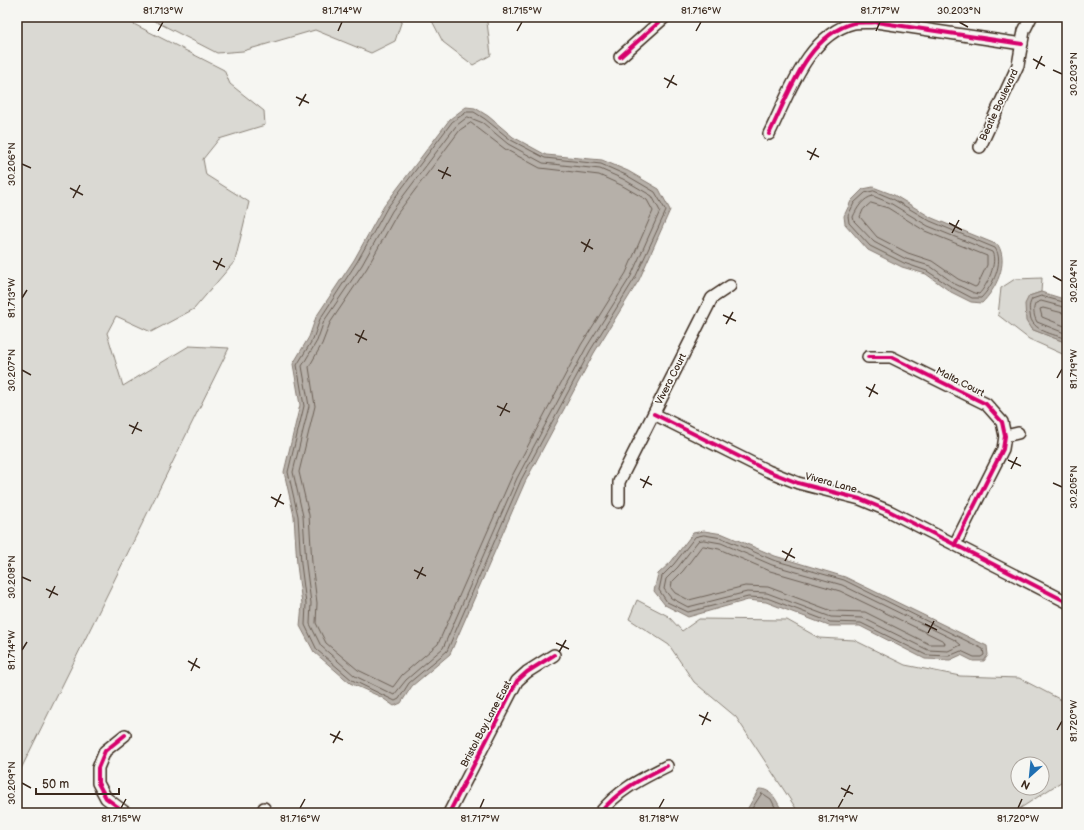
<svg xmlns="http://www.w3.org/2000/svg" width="1084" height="830" font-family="'Balsamiq Sans',sans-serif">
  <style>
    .green { fill: #dad9d3; stroke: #8a8278; fill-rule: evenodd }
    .water { fill: #b6b0a9; stroke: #857a71 }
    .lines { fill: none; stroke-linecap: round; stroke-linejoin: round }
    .shore { stroke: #6c6056; stroke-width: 1 }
    .minor-casing { stroke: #3b2a1e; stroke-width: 14 }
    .minor { stroke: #f6f6f2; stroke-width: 11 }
    .cycleway-casing { stroke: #f6f6f2; stroke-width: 6 }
    .cycleway { stroke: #d6006c; stroke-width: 4 }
    .ticks { fill: none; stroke: #3b2a1e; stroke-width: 1.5 }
    .labels { text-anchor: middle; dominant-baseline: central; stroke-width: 3.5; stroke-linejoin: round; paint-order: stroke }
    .street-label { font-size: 10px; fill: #3b2a1e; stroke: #f6f6f2 }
    .neatline { fill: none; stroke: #3b2a1e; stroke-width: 1.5 }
    .ticks-label { font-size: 10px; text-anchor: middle; fill: #3b2a1e }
  </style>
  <rect width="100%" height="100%" fill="#f6f6f2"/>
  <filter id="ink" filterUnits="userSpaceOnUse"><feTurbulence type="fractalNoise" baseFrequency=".025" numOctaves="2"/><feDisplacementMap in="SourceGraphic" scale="8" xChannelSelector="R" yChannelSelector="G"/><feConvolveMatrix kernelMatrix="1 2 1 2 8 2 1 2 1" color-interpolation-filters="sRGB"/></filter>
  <g filter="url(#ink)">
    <g class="green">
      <path d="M17 17H120L224 70 230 84 264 111 265 125 219 139 203 159 206 175 249 202 235 261 194 309 151 332 116 316 107 333 123 386 189 346 229 348 17 777Z"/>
      <path d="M147 17H403L395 41 371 53 315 30 243 51 217 53Z"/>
      <path d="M430 17H489L487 22 491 55 473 65 443 42Z"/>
      <path d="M1042 278 1041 292 1029 296 1031 329 1067 343V356L1029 339 998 315 1001 288 1015 279Z"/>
      <path d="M637 600 668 616 682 631 699 619 787 620 819 638 854 640 905 665 960 676 1019 678 1067 703V778L1013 813H799L736 717 694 682 669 645 629 619ZM1018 764H1042V788H1018Z"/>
    </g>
    <g class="water">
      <path d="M466 107 475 108 488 116 513 137 546 155 602 160 628 171 659 189 670 210 639 280 594 353 525 482 450 654 412 686 401 703 394 706 381 697 350 683 314 652 300 626 302 604 297 565 294 516 284 472 300 405 293 364 309 337 316 317 354 260 384 206 450 119Z"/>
      <path d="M873 187 894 195 932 218 998 245C1009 263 996 289 982 303L971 302 951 292 926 274 902 267 868 250 845 224 844 216 851 201 863 189Z"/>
      <path d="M1041 292 1067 300V343L1031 329 1026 321 1025 304 1029 296Z"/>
      <path d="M704 531 723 534 775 556 845 577 987 646 988 655 984 661H973L961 655 950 660 925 659 860 626H829L766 602 748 600 688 617 665 605 654 591 658 574 671 562 693 533Z"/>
      <path d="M759 789C773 789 777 802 783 813H745Z"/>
    </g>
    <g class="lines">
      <g class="shore">
        <path d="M467 112H474L485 119 511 140 545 158 601 164 626 175 655 192 666 211 635 278 590 351 521 480 447 651 409 683 399 699 395 701 352 680 317 650 305 625 306 604 301 564 298 516 288 472 304 406 297 365 313 339 320 319 357 262 387 208 452 122Z"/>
        <path d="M468 117 483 123 508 144 543 163 600 169 623 179 652 196 660 211 631 276 586 348 517 478 443 648 406 680 394 695 355 676 321 646 310 624 311 603 306 564 303 516 293 472 309 406 302 366 317 341 324 321 362 265 392 211 456 126Z"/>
        <path d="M471 123 505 149 540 168 599 175 621 185 647 200 653 211 626 273 581 345 512 476 438 644 402 675 393 687 358 670 326 643 316 623 317 603 312 563 309 515 299 472 315 406 309 367 322 344 330 323 367 268 397 214 460 130Z"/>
        <path d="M874 191 893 199 930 221 995 248C1005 262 992 287 981 298H972L953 288 927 271 904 263 870 246 849 223 848 216 854 203 865 193Z"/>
        <path d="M873 196 890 203 928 226 992 252C998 262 987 286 979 294L974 293 955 284 930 266 906 259 874 242 854 221 853 217C857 208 863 198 873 196Z"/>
        <path d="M871 203 888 208 925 231 987 256V265L977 286 975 287 958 279 932 261 908 253 877 237 860 217 863 210Z"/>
        <path d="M1067 303 1041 296 1032 299C1029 305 1029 307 1030 314 1031 331 1053 334 1067 339"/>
        <path d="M1067 308 1041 301 1036 303C1032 308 1034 317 1037 322L1067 334"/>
        <path d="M1067 314 1043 308 1040 309 1042 317 1067 327"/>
        <path d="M704 535 722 538 773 560 844 580 983 649 984 655 981 657H974L961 651 949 656 926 655 861 623 830 622 767 598 748 597 688 612 667 602 659 590 662 576 674 564 695 537Z"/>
        <path d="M704 540 721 543 772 565 842 585 955 640 961 645 948 651 928 650 863 618 831 617 767 593 747 592 688 607 671 598 664 589 666 579 678 567 698 541Z"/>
        <path d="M704 546 719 549 770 571 840 591 944 641 945 644H929L865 612 832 611 768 587 745 586 689 600 675 593 671 588 672 582 683 571 701 547Z"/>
        <path d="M749 813 762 793 771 799 778 813"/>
      </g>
      <g class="minor-casing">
        <g id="minor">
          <path d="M620 57 665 17"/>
          <path d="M769 134C789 94 807 35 854 23 861 22 869 23 876 22L1022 44"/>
          <path d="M980 147 1018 65 1024 31 1031 17"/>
          <path d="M868 357H891L986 404 1002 422 1005 436 1003 449 955 544"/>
          <path d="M654 414 768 471 798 483 860 499 889 511 1067 602"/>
          <path d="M1005 436 1018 433"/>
          <path d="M619 502V482L712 298 730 286"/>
          <path d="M125 735 105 751 98 768V783L106 798 126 813"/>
          <path d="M262 813 264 808"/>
          <path d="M449 813 517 681 527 672 554 655"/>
          <path d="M600 813C618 790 641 779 667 766"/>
        </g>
      </g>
      <use href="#minor" class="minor"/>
      <g class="cycleway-casing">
        <g id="cycleway">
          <path d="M620 57 665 17"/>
          <path d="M769 134C789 94 807 35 854 23 861 22 869 23 876 22L1022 44"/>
          <path d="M868 357H891L986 404 1002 422 1005 436 1003 449 955 544"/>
          <path d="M654 414 768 471 798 483 860 499 889 511 1067 602"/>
          <path d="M125 735 105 751 98 768V783L106 798 126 813"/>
          <path d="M449 813 517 681 527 672 554 655"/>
          <path d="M600 813C618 790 641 779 667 766"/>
        </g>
      </g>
      <use href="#cycleway" class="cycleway"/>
    </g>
  </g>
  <path class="ticks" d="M959 22 968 27M158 31 163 22M338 31 342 22M517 31 522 22M696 31 701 22M876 31 880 22M1033 59 1045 66M1036 69 1042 56M1053 70 1062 74M664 78 677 85M667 88 674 75M296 97 309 103M299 106 306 94M807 151 819 157M810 160 816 148M22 164 31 168M438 170 451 176M442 179 448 167M70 188 83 195M73 198 80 185M949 223 962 230M952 233 959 220M581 242 593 249M584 252 590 239M213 261 225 267M216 270 222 258M1053 276 1062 281M22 298 27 290M723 315 736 321M726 324 733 312M355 334 367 340M358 343 364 330M22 370 31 375M1057 378 1062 369M866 387 878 394M869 397 875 384M497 406 510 412M500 416 507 403M129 425 142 431M132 434 138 422M1008 460 1021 466M1011 469 1017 457M640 479 652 485M1053 483 1062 487M643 488 649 476M271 497 284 504M275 507 281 494M782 551 795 558M785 561 792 548M414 570 426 576M22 577 31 581M417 579 423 567M46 589 58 595M49 598 55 586M925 624 937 630M928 633 934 621M556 643 569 649M22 650 27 642M559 652 566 640M188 661 200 668M191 671 197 658M699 715 711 721M702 725 708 712M1057 730 1062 721M330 734 343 740M333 743 340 731M22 783 31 788M841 788 853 794M844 797 850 785M121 808 126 799M300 808 305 799M480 808 484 799M659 808 664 799M838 808 843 799M1018 808 1022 799"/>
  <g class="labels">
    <g class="street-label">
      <text transform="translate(999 105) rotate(-65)">Beatle Boulevard</text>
      <text transform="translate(671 379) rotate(-63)">Vivera Court</text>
      <text transform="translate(960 382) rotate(27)">Malta Court</text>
      <text transform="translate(831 483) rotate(15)">Vivera Lane</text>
      <text transform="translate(486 724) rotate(-62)">Bristol Bay Lane East</text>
    </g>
  </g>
  <rect width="1084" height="830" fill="none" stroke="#f6f6f2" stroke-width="44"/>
  <g transform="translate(1030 776) rotate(207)"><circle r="19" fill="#f6f6f2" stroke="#aba49d"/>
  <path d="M0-3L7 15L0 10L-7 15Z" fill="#1f6fb2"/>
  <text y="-6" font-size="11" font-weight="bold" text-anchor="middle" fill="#3b2a1e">N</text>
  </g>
  <path d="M36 788v6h83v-6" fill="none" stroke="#3b2a1e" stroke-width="2"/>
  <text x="42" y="788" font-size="12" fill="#3b2a1e" stroke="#f6f6f2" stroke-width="3" paint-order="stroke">50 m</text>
  <rect x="22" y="22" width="1040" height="786" class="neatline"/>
  <g class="ticks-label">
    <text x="163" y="14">81.713°W</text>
    <text x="342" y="14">81.714°W</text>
    <text x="522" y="14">81.715°W</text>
    <text x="701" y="14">81.716°W</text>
    <text x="880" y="14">81.717°W</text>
    <text x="959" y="14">30.203°N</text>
    <text transform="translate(1073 74) rotate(-90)" y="4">30.203°N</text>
    <text transform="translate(11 164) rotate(-90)" y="4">30.206°N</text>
    <text transform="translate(1073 281) rotate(-90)" y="4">30.204°N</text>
    <text transform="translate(11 298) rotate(-90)" y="4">81.713°W</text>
    <text transform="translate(1073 369) rotate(-90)" y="4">81.719°W</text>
    <text transform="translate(11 370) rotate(-90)" y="4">30.207°N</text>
    <text transform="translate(1073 487) rotate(-90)" y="4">30.205°N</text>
    <text transform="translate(11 577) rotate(-90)" y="4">30.208°N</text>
    <text transform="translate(11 650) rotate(-90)" y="4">81.714°W</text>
    <text transform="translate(1073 721) rotate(-90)" y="4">81.720°W</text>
    <text transform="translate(11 783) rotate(-90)" y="4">30.209°N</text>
    <text x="121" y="822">81.715°W</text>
    <text x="300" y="822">81.716°W</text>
    <text x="480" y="822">81.717°W</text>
    <text x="659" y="822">81.718°W</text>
    <text x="838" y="822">81.719°W</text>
    <text x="1018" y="822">81.720°W</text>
  </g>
</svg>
